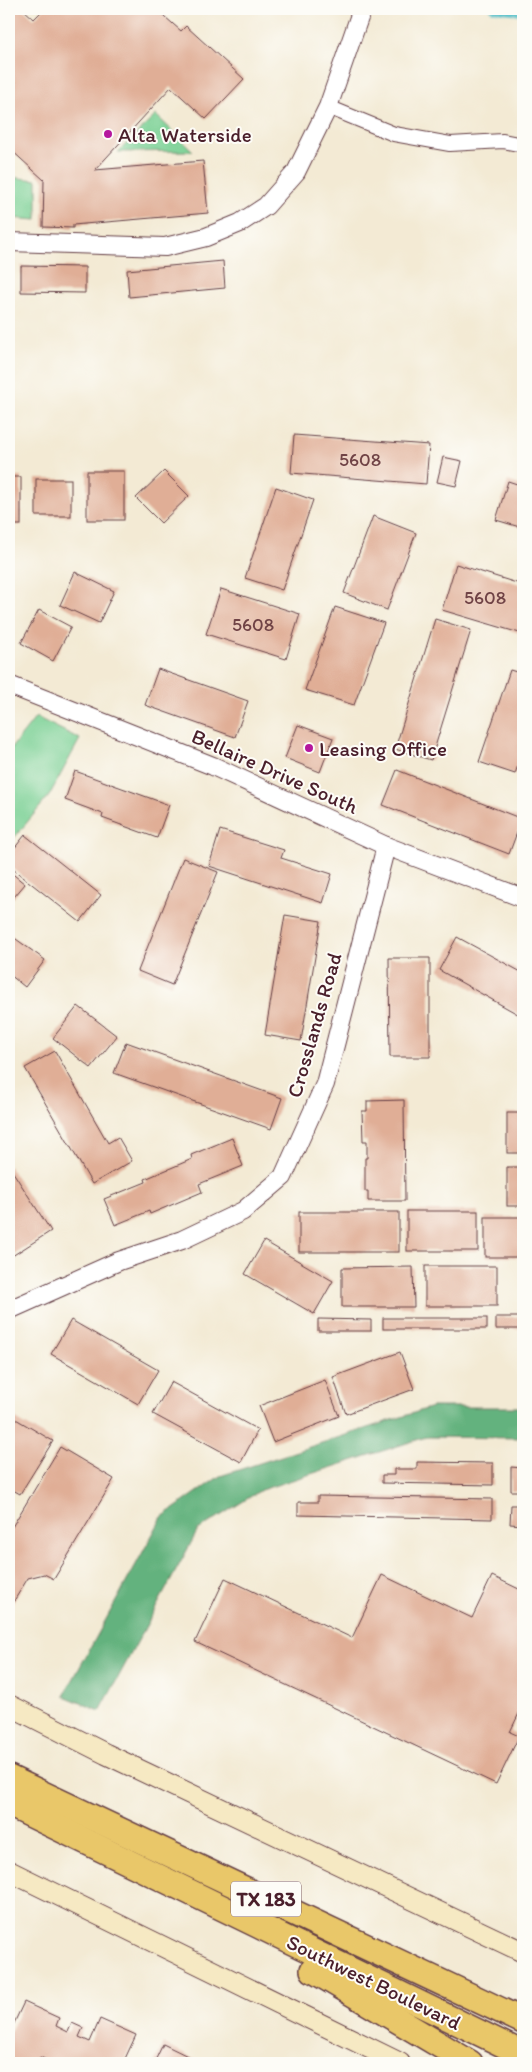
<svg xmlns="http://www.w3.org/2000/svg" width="532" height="2072" font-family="Itim,sans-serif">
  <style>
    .green { fill: #7ad094; stroke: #627860 }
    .forest { fill: #63b27e; stroke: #566854 }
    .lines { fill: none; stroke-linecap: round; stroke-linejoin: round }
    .stream { stroke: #51bfc9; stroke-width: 5 }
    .building { fill: #e0ae96 }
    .minor-casing { stroke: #633d44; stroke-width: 16 }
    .tertiary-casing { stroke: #633d44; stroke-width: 20 }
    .secondary-casing { stroke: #633d44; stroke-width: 22 }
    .motorway-casing { stroke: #633d44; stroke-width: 28 }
    .minor { stroke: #fff; stroke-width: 14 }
    .tertiary { stroke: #fff; stroke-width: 18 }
    .secondary { stroke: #f6e9c3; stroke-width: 20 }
    .motorway { stroke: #e9c769; stroke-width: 25 }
    .poi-dot { fill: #b5179e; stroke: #fdfcf7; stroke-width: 2 }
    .labels { text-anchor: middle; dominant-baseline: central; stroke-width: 4; stroke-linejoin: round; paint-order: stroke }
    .number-label { font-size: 19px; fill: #704346 }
    .shield { fill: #fdfcf7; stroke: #806168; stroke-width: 1 }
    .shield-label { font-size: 20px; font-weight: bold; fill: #4a1f2b }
    .poi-label { font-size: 21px; fill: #4a1f2b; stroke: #fdfcf7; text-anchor: start }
    .street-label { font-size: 21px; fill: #4a1f2b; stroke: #fdfcf7 }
  </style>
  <rect width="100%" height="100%" fill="#fdfcf7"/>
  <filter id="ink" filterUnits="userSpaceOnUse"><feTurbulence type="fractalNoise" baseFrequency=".02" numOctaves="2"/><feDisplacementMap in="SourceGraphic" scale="10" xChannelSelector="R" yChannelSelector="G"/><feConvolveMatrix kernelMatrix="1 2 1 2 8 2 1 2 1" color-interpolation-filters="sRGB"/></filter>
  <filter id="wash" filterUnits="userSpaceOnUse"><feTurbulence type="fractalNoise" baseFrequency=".0096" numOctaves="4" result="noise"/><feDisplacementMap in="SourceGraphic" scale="20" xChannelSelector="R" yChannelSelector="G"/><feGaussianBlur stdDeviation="1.12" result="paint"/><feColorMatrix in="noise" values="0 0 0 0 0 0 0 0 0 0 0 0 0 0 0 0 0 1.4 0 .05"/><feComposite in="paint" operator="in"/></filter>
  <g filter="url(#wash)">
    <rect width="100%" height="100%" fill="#f3ead4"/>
    <g class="green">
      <path d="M156 115 193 151 118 152Z"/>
      <path d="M9 177 37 180V220L9 218Z"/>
      <path d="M36 717 80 739 49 796 9 844V751Z"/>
    </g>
    <path class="forest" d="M432 1407H523V1438L426 1437 261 1490 198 1530 100 1711 64 1696 162 1517 220 1476Z"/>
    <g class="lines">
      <path class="stream" d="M492 9 523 13"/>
    </g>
    <g id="blocks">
      <g class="building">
        <path d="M9 9H23L34 19 44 9H156L181 31 186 26 244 79 206 119 171 87 95 170 203 161 208 213 73 225V228L43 227 44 180 9 148Z"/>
        <path d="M223 261 225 288 129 297 127 270Z"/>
        <path d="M21 266 85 267V293L21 292Z"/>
        <path d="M294 435 429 445 426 484 291 473Z"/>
        <path d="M443 457 462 461 456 486 437 482Z"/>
        <rect x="87" y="471" width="37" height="49"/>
        <path d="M164 471 189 496 161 523 136 498Z"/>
        <rect x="9" y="477" width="12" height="48"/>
        <rect x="36" y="479" width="35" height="37"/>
        <path d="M508 481 523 486V528L496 520Z"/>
        <path d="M276 487 313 500 282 590 245 578Z"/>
        <path d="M373 516 416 533 387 610 344 593Z"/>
        <path d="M456 564 523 585V634L442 610Z"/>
        <path d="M75 572 114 591 99 623 60 605Z"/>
        <path d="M221 589 300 614 286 659 206 634Z"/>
        <path d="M335 607 384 623 354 705 305 690Z"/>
        <path d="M39 610 71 627 53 661 21 643Z"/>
        <path d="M435 619 471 630 431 760 395 749Z"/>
        <path d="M158 669 248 701 235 737 145 705Z"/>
        <path d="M510 670 523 674V750L515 774 479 762Z"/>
        <path d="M298 725 333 738 320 772 285 758Z"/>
        <path d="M397 770 522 819 509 854 383 805Z"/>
        <path d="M75 771 169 805 157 838 102 818 103 814 65 800Z"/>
        <path d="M220 830 284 850 281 858 332 874 323 903 209 866Z"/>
        <path d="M25 835 101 895 80 922 9 866V855Z"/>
        <path d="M183 858 218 872 172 985 138 971Z"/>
        <path d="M9 871 25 884 9 903Z"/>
        <path d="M285 915 321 921 301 1041 265 1035Z"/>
        <path d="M9 934 45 960 25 987 9 974Z"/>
        <path d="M457 937 523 973V1017L439 970Z"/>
        <path d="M389 958H430V1057H390Z"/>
        <path d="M78 1006 117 1036 91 1068 53 1038Z"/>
        <path d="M126 1042 282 1098 271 1129 114 1073Z"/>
        <path d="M55 1051 108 1143 118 1137 132 1161 92 1184 25 1068Z"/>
        <path d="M404 1100 405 1201H368V1191H365V1158H367V1141H363L362 1111H367V1101Z"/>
        <rect x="507" y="1113" width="16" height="40"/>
        <path d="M232 1138 243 1166 199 1184 202 1192 150 1214 149 1211 115 1225 104 1199 146 1182 145 1179 192 1159 191 1155Z"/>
        <path d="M9 1166 51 1231 9 1258Z"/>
        <rect x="507" y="1167" width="16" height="39"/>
        <rect x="407" y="1211" width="71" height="40"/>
        <rect x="299" y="1212" width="100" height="40"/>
        <rect x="485" y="1217" width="38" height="40"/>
        <path d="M264 1241 333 1281 314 1314 245 1274Z"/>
        <rect x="425" y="1266" width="72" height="40"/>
        <path d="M413 1267 414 1307H342V1268Z"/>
        <rect x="496" y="1317" width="27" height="12"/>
        <rect x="383" y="1318" width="104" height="11"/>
        <path d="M318 1319 371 1320V1331H318Z"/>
        <path d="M71 1320 158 1370 138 1404 51 1354Z"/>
        <path d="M400 1352 414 1389 346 1414 333 1377Z"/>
        <path d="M325 1380 339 1416 273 1442 259 1406Z"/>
        <path d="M171 1382 258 1430 241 1462 153 1414Z"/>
        <path d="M9 1415 53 1441 20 1494 13 1490 9 1491Z"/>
        <path d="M60 1447 114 1479 54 1579 44 1574 28 1578 9 1609V1528L12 1527Z"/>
        <path d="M417 1462 493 1463V1485L382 1483V1475H394V1469H417Z"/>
        <path d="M511 1467 523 1468V1491H511Z"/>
        <path d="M318 1496 492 1499V1519L298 1515V1502H318Z"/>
        <path d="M511 1505H523V1525L510 1524Z"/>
        <path d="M382 1575 472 1618 492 1576 523 1591V1705L510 1732 519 1736 496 1784 195 1642 225 1578 352 1638Z"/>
        <path d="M24 2002 59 2018 56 2026 68 2032 72 2023 83 2028 79 2037 90 2042 100 2019 136 2035 123 2063H54L40 2057 37 2063H9V2034Z"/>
        <path d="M163 2044 202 2063H154Z"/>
      </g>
    </g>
  </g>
  <g filter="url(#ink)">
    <use href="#blocks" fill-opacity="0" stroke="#633d44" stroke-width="1"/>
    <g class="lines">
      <g class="minor-casing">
        <path id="minor" d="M328 107 394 134 450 144 503 141 523 145"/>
      </g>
      <g class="tertiary-casing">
        <g id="tertiary">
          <path d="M9 242 165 247 206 237 240 223 266 206 296 172 328 107 362 9"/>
          <path d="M9 685 213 766 386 846 523 898"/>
          <path d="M9 1310 119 1261 182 1240 243 1211 283 1177 325 1084 386 846"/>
        </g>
      </g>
      <g class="secondary-casing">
        <g id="secondary">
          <path d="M9 1705 106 1754 523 1952"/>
          <path d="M9 1871 400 2063"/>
        </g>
      </g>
      <g class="motorway-casing">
        <g id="motorway">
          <path d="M9 1778 523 2021"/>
          <path d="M9 1804 523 2054"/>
          <path d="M313 1970 470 2063"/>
        </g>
      </g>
      <use href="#minor" class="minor"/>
      <use href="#tertiary" class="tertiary"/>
      <use href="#secondary" class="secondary"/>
      <use href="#motorway" class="motorway"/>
    </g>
  </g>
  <g class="poi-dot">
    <circle cx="108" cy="134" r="5"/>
    <circle cx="309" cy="748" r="5"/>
  </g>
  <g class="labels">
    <g class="number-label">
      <text x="360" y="459">5608</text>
      <text x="485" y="597">5608</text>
      <text x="253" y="624">5608</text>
    </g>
    <rect class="shield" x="231" y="1881.5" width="70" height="35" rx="4"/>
    <g class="shield-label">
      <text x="266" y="1899">TX 183</text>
    </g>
    <g class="poi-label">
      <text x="118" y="134">Alta Waterside</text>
      <text x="319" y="748">Leasing Office</text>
    </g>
    <g class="street-label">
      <text transform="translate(275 771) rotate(24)">Bellaire Drive South</text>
      <text transform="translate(314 1025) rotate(-74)">Crosslands Road</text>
      <text transform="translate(374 1982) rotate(26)">Southwest Boulevard</text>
    </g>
  </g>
  <rect width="532" height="2072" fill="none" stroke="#fdfcf7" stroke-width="30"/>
</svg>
